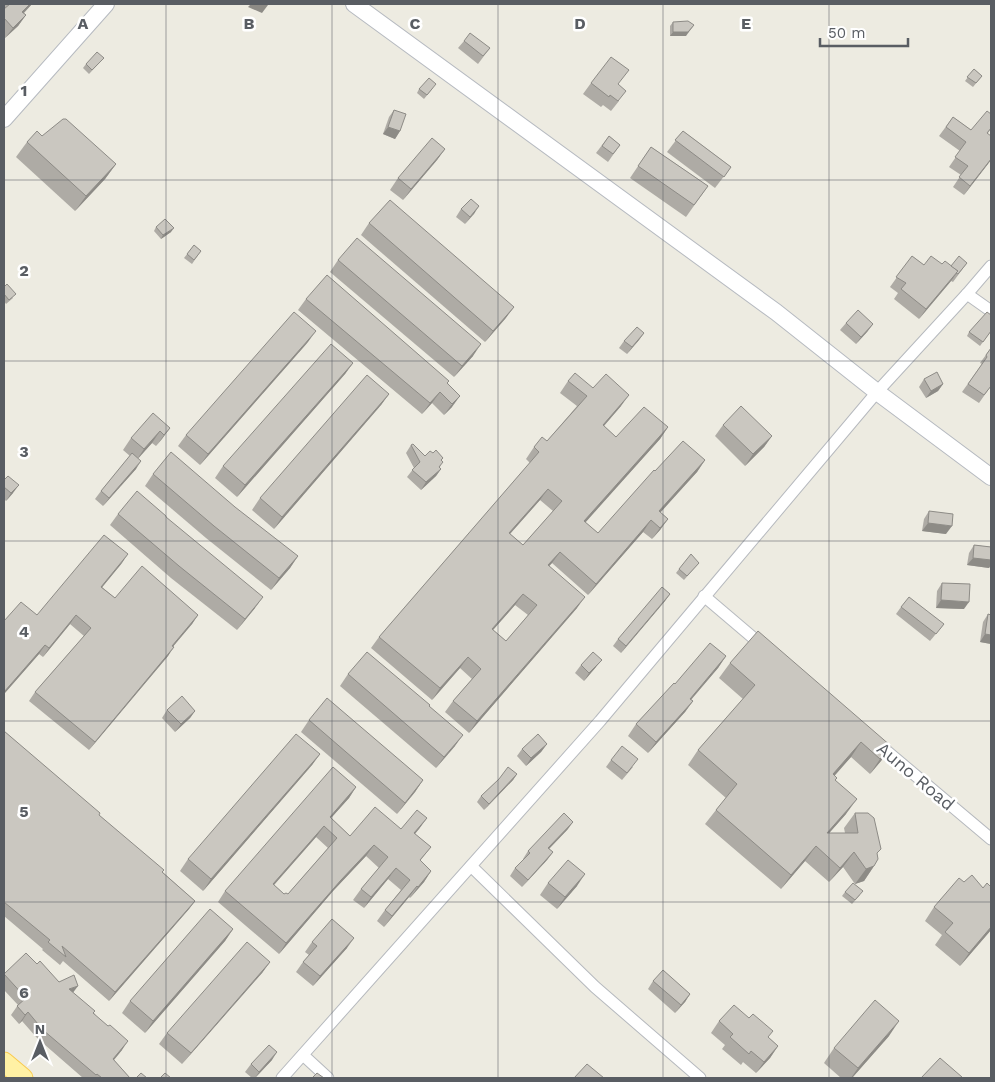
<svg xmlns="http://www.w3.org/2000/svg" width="995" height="1082" font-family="'Work Sans',sans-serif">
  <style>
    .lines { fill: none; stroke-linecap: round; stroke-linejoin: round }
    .street-casing { stroke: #b6b9be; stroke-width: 13 }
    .secondary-casing { stroke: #b6bac0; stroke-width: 18 }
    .primary-casing { stroke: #f9ca4e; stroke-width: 21 }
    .street { stroke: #fff; stroke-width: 11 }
    .secondary { stroke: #fff; stroke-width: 16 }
    .primary { stroke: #fff1a4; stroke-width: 19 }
    .wall { fill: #aeaba5; fill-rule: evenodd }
    .shaded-wall { fill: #8d8b86 }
    .building { fill: #cac7c0; stroke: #8d8b86; fill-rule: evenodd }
    .grid { fill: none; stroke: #595d63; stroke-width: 1; stroke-opacity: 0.55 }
    .labels { text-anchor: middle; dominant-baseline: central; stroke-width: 5; stroke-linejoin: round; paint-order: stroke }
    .street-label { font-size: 18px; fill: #595d63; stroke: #fff }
    .grid-label { font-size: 16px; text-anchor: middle; font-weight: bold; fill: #595d63; stroke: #fff; stroke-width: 5; stroke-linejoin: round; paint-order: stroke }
  </style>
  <rect width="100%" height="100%" fill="#edebe1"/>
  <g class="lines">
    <g class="street-casing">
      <g id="street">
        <path d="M967 294 991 311"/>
        <path d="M704 596 764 647"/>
        <path d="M877 743 991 839"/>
        <path d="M471 866 595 987 700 1078"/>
        <path d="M303 1055 328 1078"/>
        <path d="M282 1078 600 721 877 392 967 294 991 266"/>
      </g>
    </g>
    <g class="secondary-casing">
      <g id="secondary">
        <path d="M354 4 776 312 877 392 991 477"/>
        <path d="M4 119 106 4"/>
      </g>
    </g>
    <g class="primary-casing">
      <path id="primary" d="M4 1062 23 1078"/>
    </g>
    <use href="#street" class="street"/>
    <use href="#secondary" class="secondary"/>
    <use href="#primary" class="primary"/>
  </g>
  <g class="wall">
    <path d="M5 4H32L24 13 26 15 18 26 5 38 4 37V9L5 8 4 6Z"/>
    <path d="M673 22 686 36H670V26Z"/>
    <path d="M464 41 490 48 478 64 458 48Z"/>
    <path d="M104 58 89 74 83 68 86 64Z"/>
    <path d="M974 69 982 76 973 87 965 81Z"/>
    <path d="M591 83 618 85 619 101 611 111 603 105 601 107 583 94Z"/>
    <path d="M433 88 424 99 417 93 419 89Z"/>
    <path d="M394 110 400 131 395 139 383 134 389 117Z"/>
    <path d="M953 117 971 130 991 129 988 133 991 160 964 195 953 187 961 175 949 167 960 151 939 136Z"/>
    <path d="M683 131 731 167 715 188 667 152Z"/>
    <path d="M42 136 116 164 105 179 75 211 16 157 27 142Z"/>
    <path d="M609 136 620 145 608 162 596 153Z"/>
    <path d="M651 147 708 186 686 217 630 178Z"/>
    <path d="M445 149 437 160 403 200 390 190 398 178Z"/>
    <path d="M479 206 465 224 456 217 461 209Z"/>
    <path d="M369 223 514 307 505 319 485 342 361 235Z"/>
    <path d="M156 227 171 232 161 239 154 231Z"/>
    <path d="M194 245 201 251 192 264 184 258Z"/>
    <path d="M912 256 924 265 942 264 951 266 967 263 953 282 951 281 919 319 894 299 898 293 890 287Z"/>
    <path d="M338 260 473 356 454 377 330 272Z"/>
    <path d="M4 287 13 298 6 304 4 301Z"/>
    <path d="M306 299 448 383 452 407 444 415 432 403 422 414 298 310Z"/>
    <path d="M846 323 873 324 867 332 856 344 840 330Z"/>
    <path d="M991 331 980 346 967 336 969 332Z"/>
    <path d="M644 333 639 340 627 354 619 348 624 341Z"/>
    <path d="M308 342 200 465 178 446 186 435Z"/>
    <path d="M991 348V386L979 403 962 392 982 364 980 363Z"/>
    <path d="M353 363 345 374 237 497 215 478 223 466Z"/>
    <path d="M924 379 943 384 938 391 926 398 919 387Z"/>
    <path d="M568 381 593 388 621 406 604 426 616 437 668 427 660 439 585 522 598 533 655 471 705 460 697 472 660 512 668 519 660 530 652 539 643 532 588 595 552 563 549 566 577 608 469 733 445 712 453 701 472 679 460 668 432 700 371 648 379 637 530 463 526 459 534 447 547 441 577 406 560 393ZM540 500 553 511 523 545 510 534ZM515 605 528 615 506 641 493 630Z"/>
    <path d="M389 394 381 405 274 529 252 510 260 498Z"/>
    <path d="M723 425 772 436 764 447 745 466 715 436Z"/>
    <path d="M170 428 156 446 152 443 138 458 136 469 103 506 95 499 101 491 130 456 123 450 131 438Z"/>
    <path d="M411 445 425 456 433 453 443 458 441 461 440 468 441 469 436 476 421 490 407 477 414 468 406 453Z"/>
    <path d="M153 474 298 556 290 568 271 590 206 538 145 486Z"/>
    <path d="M4 480 13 493 6 501 4 499Z"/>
    <path d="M929 511 946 534 922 531 924 519Z"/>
    <path d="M118 514 166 517 255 608 237 630 171 578 110 525Z"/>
    <path d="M974 545 991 547V565L989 568 967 565 969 553Z"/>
    <path d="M122 563 102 587 115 598 198 615 192 624 173 646 168 656 89 750 29 701 35 692 84 636 70 624 43 657 39 654 4 694V621L37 615Z"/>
    <path d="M699 563 684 580 676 573 679 569Z"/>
    <path d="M942 583 964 609 936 608 937 591Z"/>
    <path d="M670 594 665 601 621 653 613 646 618 639Z"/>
    <path d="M901 607 944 624 930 641 896 614Z"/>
    <path d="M988 614 991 644 980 642 983 622Z"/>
    <path d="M726 656 718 668 691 700 693 701 685 712 648 753 628 736 636 724 675 684Z"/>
    <path d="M730 663 891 746 881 761 870 774 851 757 834 775 835 780 846 814 829 833H845L844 828 855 813 877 854 874 866 864 881 855 884 843 867 829 882 805 861 781 889 705 824 716 810 726 798 688 765 698 750 743 699 719 678Z"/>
    <path d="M581 665 596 667 584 681 575 673Z"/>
    <path d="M348 674 429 706 455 746 436 768 340 686Z"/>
    <path d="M167 710 195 711 190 718 175 732 162 718Z"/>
    <path d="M309 720 423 780 415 792 397 814 301 732Z"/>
    <path d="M4 731 195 901 189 909 109 1001 63 961 60 965 42 950 43 949 4 916Z"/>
    <path d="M547 744 541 752 526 766 517 756 522 749Z"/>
    <path d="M320 754 312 765 203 891 180 871 188 859Z"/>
    <path d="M611 760 633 767 622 780 606 767Z"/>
    <path d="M517 774 513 780 484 810 477 802 481 796 499 779Z"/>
    <path d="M356 787 349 798 331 818 350 836 401 829 427 818 415 834 431 847 420 861 431 871 424 882 410 898 409 897 384 927 377 921 385 910 401 890 388 879 364 908 353 900 361 889 379 868 366 856 333 891 279 954 218 902 225 891ZM316 837 328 848 288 894H284L274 885Z"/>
    <path d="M568 829 549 849 553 852 547 860 522 887 510 876 515 868 524 859H523L528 851Z"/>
    <path d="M548 883 577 886 557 909 540 895Z"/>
    <path d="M845 892 860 895 852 904 842 896Z"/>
    <path d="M934 907 991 930 960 966 935 945 942 935 925 921Z"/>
    <path d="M233 929 225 941 145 1033 122 1013 130 1001Z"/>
    <path d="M312 942 347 948 313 986 296 972 303 962 309 955 305 952Z"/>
    <path d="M270 962 262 973 182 1064 159 1044 167 1033Z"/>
    <path d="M37 964 73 993 94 1013 122 1050 114 1060 130 1078H83L37 1038 22 1021 19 1024 11 1015 18 1005 4 990V975Z"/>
    <path d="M653 981 690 994 685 1002 675 1013 648 989Z"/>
    <path d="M719 1021 768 1037 778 1046 770 1058 756 1073 743 1062 741 1065 722 1049 725 1045 711 1033Z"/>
    <path d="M889 1036 852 1078H841L824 1063 834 1048Z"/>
    <path d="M272 1060 255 1078H252L245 1072 251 1064Z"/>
  </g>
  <g class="shaded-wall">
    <path d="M30 4H32L15 22 22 12Z"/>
    <path d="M251 4H264L268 5 262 13 248 7Z"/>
    <path d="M26 15 18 26 5 38 13 28Z"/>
    <path d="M694 25 686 36H670L673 32Z"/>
    <path d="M388 127 400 131 395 139 383 134Z"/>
    <path d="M445 149 437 160 403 200 411 189Z"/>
    <path d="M991 159V160L964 195 970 186Z"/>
    <path d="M116 164 105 179 75 211 86 196Z"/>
    <path d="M479 206 474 214 465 224 470 217Z"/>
    <path d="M174 228 171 232 161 239 163 235Z"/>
    <path d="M958 271 951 281 919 319 926 309Z"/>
    <path d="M514 307 505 319 485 342 493 331Z"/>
    <path d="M873 324 867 332 856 344 861 337Z"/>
    <path d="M316 331 308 342 200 465 208 454Z"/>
    <path d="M644 333 639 340 627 354 632 347Z"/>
    <path d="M481 344 473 356 454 377 462 366Z"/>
    <path d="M353 363 345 374 237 497 245 485Z"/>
    <path d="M943 384 938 391 926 398 931 391Z"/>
    <path d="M440 392 432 403 422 414 430 403Z"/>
    <path d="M389 394 381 405 274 529 282 517Z"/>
    <path d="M629 395 621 406 595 436 603 425Z"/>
    <path d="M460 396 452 407 444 415 452 404Z"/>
    <path d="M668 427 660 439 576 533 584 521Z"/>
    <path d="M170 428 162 439 156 446 164 435Z"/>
    <path d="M160 431 152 443 136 461 144 449Z"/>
    <path d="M772 436 764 447 745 466 753 454Z"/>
    <path d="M705 460 697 472 651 523 659 511Z"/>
    <path d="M141 461 136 469 103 506 109 498Z"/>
    <path d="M441 469 436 476 421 490 426 482Z"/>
    <path d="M19 485 13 493 6 501 11 493Z"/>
    <path d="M548 489 540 500 501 544 509 533Z"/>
    <path d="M668 519 660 530 652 539 660 528Z"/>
    <path d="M651 520 643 532 588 595 596 584Z"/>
    <path d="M928 523 952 526 946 534 922 531Z"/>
    <path d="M560 552 552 563 540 576 548 565Z"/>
    <path d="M128 554 122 563 95 596 101 587Z"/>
    <path d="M298 556 290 568 271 590 279 578Z"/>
    <path d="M973 558 991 560V565L989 568 967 565Z"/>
    <path d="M523 594 515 605 484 640 492 629Z"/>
    <path d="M670 594 665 601 621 653 626 646Z"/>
    <path d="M263 597 255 608 237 630 245 619Z"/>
    <path d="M585 597 577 608 469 733 477 721Z"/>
    <path d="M941 600 969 602 964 609 936 608Z"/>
    <path d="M76 615 70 624 43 657 49 648Z"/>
    <path d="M198 615 192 624 166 655 172 646Z"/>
    <path d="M985 634 991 635V644L980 642Z"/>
    <path d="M45 645 39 654 4 694V692Z"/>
    <path d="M174 647 168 656 89 750 95 742Z"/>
    <path d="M726 656 718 668 682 710 690 699Z"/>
    <path d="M468 657 460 668 432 700 440 688Z"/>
    <path d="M602 660 584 681 589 673Z"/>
    <path d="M693 701 685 712 648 753 656 742Z"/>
    <path d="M195 711 190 718 175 732 181 724Z"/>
    <path d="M463 735 455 746 436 768 444 757Z"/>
    <path d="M861 742 851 757 823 789 833 774Z"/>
    <path d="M547 744 541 752 526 766 531 758Z"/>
    <path d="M891 746 881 761 870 774 880 759Z"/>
    <path d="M320 754 312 765 203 891 211 879Z"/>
    <path d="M517 774 513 780 484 810 489 804Z"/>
    <path d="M423 780 415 792 397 814 405 803Z"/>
    <path d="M356 787 349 798 322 828 330 817Z"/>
    <path d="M857 799 846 814 816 848 827 833Z"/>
    <path d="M427 818 419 829 406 844 414 833Z"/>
    <path d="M573 822 568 829 543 855 548 848Z"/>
    <path d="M324 826 316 837 265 895 273 884Z"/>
    <path d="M374 845 366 856 333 891 279 954 286 943 341 880Z"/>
    <path d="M816 846 805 861 781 889 791 875Z"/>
    <path d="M553 852 547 860 522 887 528 880Z"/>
    <path d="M854 852 843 867 829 882 840 868Z"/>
    <path d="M874 866 864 881 855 884 866 869Z"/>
    <path d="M396 868 388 879 364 908 371 897Z"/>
    <path d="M431 871 424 882 410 898 418 887Z"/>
    <path d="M585 874 577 886 557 909 565 897Z"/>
    <path d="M417 886 409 897 384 927 392 916Z"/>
    <path d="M195 901 189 909 109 1001 115 992Z"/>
    <path d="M991 927V930L960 966 969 953Z"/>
    <path d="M233 929 225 941 145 1033 153 1021Z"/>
    <path d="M354 938 347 948 313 986 320 976Z"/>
    <path d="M270 962 262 973 182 1064 191 1053Z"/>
    <path d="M78 986 72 994 69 989Z"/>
    <path d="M690 994 685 1002 675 1013 681 1005Z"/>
    <path d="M28 1012 22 1021 19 1024 25 1015Z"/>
    <path d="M899 1021 889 1036 852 1078H851L858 1068Z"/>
    <path d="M128 1041 122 1050 107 1068 113 1059Z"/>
    <path d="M778 1046 770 1058 756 1073 764 1062Z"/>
    <path d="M277 1052 272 1060 255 1078 259 1072Z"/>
  </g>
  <g class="building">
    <path d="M10 4H30L22 12 26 15 13 28 4 18V9Z"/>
    <path d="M688 21 694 25 688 32H673V22Z"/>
    <path d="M470 33 490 48 483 56 464 41Z"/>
    <path d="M97 52 104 58 92 70 86 64Z"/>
    <path d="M611 57 629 70 618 84 626 91 618 101 610 95 609 97 591 83Z"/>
    <path d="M974 69 982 76 976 83 967 77Z"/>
    <path d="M429 78 436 84 427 95 419 89Z"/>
    <path d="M394 110 406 114 400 131 388 127Z"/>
    <path d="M987 111 991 114V128L987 133 991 136V159L970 186 959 177 968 166 955 157 966 142 946 127 953 117 971 130Z"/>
    <path d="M63 119H66L116 164 86 196 27 142 37 131 42 136Z"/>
    <path d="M683 131 731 167 724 177 675 140Z"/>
    <path d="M609 136 620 145 613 154 602 146Z"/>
    <path d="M432 138 445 149 411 189 398 178Z"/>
    <path d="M651 147 708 186 694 205 638 166Z"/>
    <path d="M471 199 479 206 470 217 461 209Z"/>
    <path d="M390 200 514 307 493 331 369 223Z"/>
    <path d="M165 219 174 228 163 235 156 227Z"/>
    <path d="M357 238 481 344 462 366 338 260Z"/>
    <path d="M194 245 201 251 194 260 187 254Z"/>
    <path d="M912 256 924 265 931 256 942 264 945 261 958 271 926 309 901 289 906 283 896 277Z"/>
    <path d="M959 256 967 263 958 274 956 273 958 271 951 266Z"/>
    <path d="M327 275 449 381 447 383 460 396 452 404 440 392 430 403 306 299Z"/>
    <path d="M7 284 16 294 9 300 4 294V287Z"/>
    <path d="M858 310 873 324 861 337 846 323Z"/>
    <path d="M294 312 316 331 208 454 186 435Z"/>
    <path d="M987 312 991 315V331L983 342 969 332Z"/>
    <path d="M637 327 644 333 632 347 624 341Z"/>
    <path d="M331 344 353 363 245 485 223 466Z"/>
    <path d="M991 348V386L984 395 968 384 987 357 986 355Z"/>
    <path d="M937 372 943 384 931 391 924 379Z"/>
    <path d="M575 373 593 388 606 374 629 395 603 425 616 437 644 407 668 427 584 521 598 533 654 470 655 471 683 441 705 460 659 511 668 519 660 528 651 520 596 584 560 552 548 565 585 597 477 721 453 701 481 669 468 657 440 688 379 637 539 452 534 447 542 437 547 441 587 396 568 381ZM548 489 562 501 523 545 509 533ZM523 594 537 605 506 641 492 629Z"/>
    <path d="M367 375 389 394 282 517 260 498Z"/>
    <path d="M741 406 772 436 753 454 723 425Z"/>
    <path d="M153 413 170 428 164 435 160 431 144 449 131 438Z"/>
    <path d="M413 444 425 456 430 451 433 453 436 450 443 458 441 460 443 462 439 467 441 469 426 482 412 470 420 462 411 445Z"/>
    <path d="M171 452 235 507 298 556 279 578 214 526 153 474Z"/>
    <path d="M132 453 141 461 109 498 101 491Z"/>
    <path d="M8 476 19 485 11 493 4 487V480Z"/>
    <path d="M137 491 166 516V517L263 597 245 619 179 566 118 514Z"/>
    <path d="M929 511 953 514 952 526 928 523Z"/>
    <path d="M104 535 128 554 101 587 115 598 142 566 198 615 172 646 174 647 95 742 35 692 91 628 76 615 49 648 45 645 4 692V621L21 602 37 615Z"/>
    <path d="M974 545 991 547V560L973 558Z"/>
    <path d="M691 554 699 563 687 576 679 569Z"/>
    <path d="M942 583 970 584 969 602 941 600Z"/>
    <path d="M662 587 670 594 626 646 618 639Z"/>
    <path d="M909 597 944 624 936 634 901 607Z"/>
    <path d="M988 614 991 615V635L985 634Z"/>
    <path d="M758 631 891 746 880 759 861 742 833 774 837 778 835 780 857 799 827 833H858L855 813H868L874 818 881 849 877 853 878 859 874 866 866 869 854 852 840 868 816 846 791 875 716 810 737 784 698 750 755 685 730 663Z"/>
    <path d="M710 643 726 656 690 699 693 701 656 742 636 724 674 683 675 684Z"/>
    <path d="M367 652 430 705 429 706 463 735 444 757 348 674Z"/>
    <path d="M593 652 602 660 589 673 581 665Z"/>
    <path d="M182 696 195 711 181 724 167 710Z"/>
    <path d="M327 698 423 780 405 803 309 720Z"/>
    <path d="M4 731 100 813 99 815 164 870 162 872 195 901 115 992 62 946 66 957 48 942 50 940 4 902Z"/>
    <path d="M296 734 320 754 211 879 188 859Z"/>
    <path d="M538 734 547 744 531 758 522 749Z"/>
    <path d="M622 746 638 759 627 773 611 760Z"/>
    <path d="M333 767 356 787 330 817 350 836 375 807 401 829 417 810 427 818 414 833 431 847 420 860 431 871 418 887 417 886 392 916 385 910 410 880 396 868 371 897 361 889 388 857 374 845 341 880 286 943 225 891ZM324 826 337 838 288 894 286 893 284 894 273 884Z"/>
    <path d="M508 767 517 774 489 804 481 796 499 779Z"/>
    <path d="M564 813 573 822 548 848 553 852 528 880 515 868 530 853 528 851Z"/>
    <path d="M568 860 585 874 565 897 548 883Z"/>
    <path d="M972 875 983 888 987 883 991 887V927L969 953 945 932 953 923 934 907 959 878 964 882Z"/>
    <path d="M853 883 863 891 855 900 845 892Z"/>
    <path d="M210 909 233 929 153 1021 130 1001Z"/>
    <path d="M332 919 354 938 320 976 303 962 317 946 312 942Z"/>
    <path d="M247 942 270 962 191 1053 167 1033Z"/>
    <path d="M26 953 37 964 40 961 59 982 74 975 78 986 69 989 95 1011 93 1013 108 1026 110 1025 128 1041 113 1059 130 1078H102L97 1074 96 1075 43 1030 28 1012 25 1015 17 1006 26 998 4 974Z"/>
    <path d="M663 970 690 994 681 1005 653 981Z"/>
    <path d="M875 1000 899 1021 858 1068 834 1048Z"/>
    <path d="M734 1005 749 1018 753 1014 773 1031 768 1037 778 1046 764 1062 751 1051 749 1054 730 1037 733 1034 719 1021Z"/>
    <path d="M269 1045 277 1052 259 1072 251 1064Z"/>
    <path d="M940 1058 962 1077 961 1078H921Z"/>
    <path d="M587 1064 604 1078H574Z"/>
    <path d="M141 1073 147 1078H136Z"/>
    <path d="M165 1073 171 1078H160Z"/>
    <path d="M317 1073 324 1078H312Z"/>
  </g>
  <path class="grid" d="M166 4V1078M332 4V1078M498 4V1078M663 4V1078M829 4V1078M4 180H991M4 361H991M4 541H991M4 721H991M4 902H991"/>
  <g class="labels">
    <g class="street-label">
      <text transform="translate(916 776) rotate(40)">Auno Road</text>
    </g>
  </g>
  <g class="grid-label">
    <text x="83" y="29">A</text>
    <text x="249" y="29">B</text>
    <text x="415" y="29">C</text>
    <text x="580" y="29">D</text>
    <text x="746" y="29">E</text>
    <text x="24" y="96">1</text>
    <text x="24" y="276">2</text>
    <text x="24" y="457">3</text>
    <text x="24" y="637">4</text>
    <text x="24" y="817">5</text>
    <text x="24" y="998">6</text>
  </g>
  <rect width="995" height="1082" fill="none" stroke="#595d63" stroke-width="10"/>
  <g transform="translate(40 1042)" stroke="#ffffff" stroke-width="4" paint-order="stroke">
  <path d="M0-4L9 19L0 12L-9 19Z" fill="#595d63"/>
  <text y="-8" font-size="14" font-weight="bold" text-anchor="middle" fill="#595d63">N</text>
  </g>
  <path d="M820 38v8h88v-8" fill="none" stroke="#595d63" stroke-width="2.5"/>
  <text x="828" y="38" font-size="15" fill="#595d63" stroke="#ffffff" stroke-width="4" paint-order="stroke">50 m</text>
</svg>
